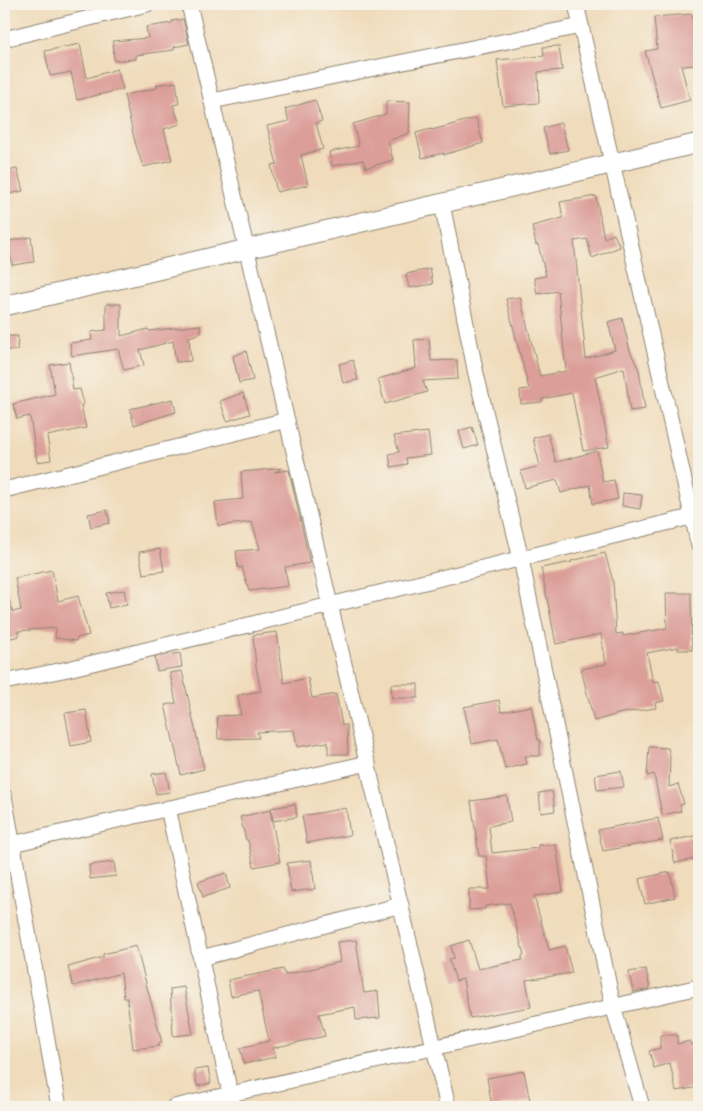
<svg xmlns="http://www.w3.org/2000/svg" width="703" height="1111" font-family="'Old Standard TT',serif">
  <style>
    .building { fill: #dc9e99 }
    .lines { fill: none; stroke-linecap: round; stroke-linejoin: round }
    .minor-casing { stroke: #8e8473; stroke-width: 17 }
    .tertiary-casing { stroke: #8e8473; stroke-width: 21 }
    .minor { stroke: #fff; stroke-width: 15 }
    .tertiary { stroke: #fff; stroke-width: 19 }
  </style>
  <rect width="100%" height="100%" fill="#f7f3e8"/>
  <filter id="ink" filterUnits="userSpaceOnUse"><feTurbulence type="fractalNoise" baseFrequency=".02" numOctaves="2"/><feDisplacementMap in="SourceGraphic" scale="10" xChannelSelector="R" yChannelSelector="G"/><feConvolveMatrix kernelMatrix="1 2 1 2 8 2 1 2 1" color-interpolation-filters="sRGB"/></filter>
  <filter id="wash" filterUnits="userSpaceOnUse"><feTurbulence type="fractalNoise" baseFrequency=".0096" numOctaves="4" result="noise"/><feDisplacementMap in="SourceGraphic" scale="20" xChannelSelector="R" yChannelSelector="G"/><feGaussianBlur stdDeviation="1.12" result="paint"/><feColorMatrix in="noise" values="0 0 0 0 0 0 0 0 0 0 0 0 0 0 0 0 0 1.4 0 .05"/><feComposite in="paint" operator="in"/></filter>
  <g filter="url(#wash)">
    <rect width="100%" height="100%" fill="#f0dcbb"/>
    <g id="blocks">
      <g class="building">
        <path d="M692 14 696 65 681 66 690 100 661 108 645 51 657 49 654 17Z"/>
        <path d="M183 19 189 44 174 47V50L136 55V59L114 61 113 41 148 38 146 27 172 23V21Z"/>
        <path d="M80 44 87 78 117 69 123 89 77 100 71 72 50 76 45 51Z"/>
        <path d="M559 46 562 70 538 72 539 103 503 106 497 60 544 56 543 47Z"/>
        <path d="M176 82 179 104 173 105 180 124 164 129 172 160 143 167 135 142 124 95 157 88 156 85Z"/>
        <path d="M315 100 322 121 316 123 323 149 301 155 308 185 277 192 271 165 277 164 267 126 289 121 285 109Z"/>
        <path d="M386 101 410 102 409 133 388 141 393 160 366 168 363 160 332 166 329 152 359 146 353 124 386 114Z"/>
        <path d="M476 118 483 143 443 155 444 153 422 158 416 133 431 129 432 130Z"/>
        <path d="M561 123 568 150 550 154 543 128Z"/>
        <path d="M17 169 23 191 4 195V172Z"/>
        <path d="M596 196 604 238 614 234 620 247 592 258 587 239 574 241 586 359 615 350 608 322 622 318 630 351 639 370 645 409 630 411 624 368 595 377 609 447 583 451 572 393 542 399V402L521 404 520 390 529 389 506 299 520 297 540 376 566 371 558 291 537 294 534 278 546 276 538 244 536 245 532 226 563 218 560 202Z"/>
        <path d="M31 237 34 262 12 265 9 241Z"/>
        <path d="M430 269 433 284 409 288 406 274Z"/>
        <path d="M106 304H121V336L148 329 149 331 200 325 201 333 189 337 191 361 176 362 173 341 140 350 144 365 124 370 118 349 72 356 70 343 92 340 91 332 106 330Z"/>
        <path d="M4 336H18L17 350H4Z"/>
        <path d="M429 339 431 361 457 360 458 379 423 381 427 392 385 404 378 379 416 368 414 340Z"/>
        <path d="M246 351 253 380 239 383 233 356Z"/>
        <path d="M353 360 358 380 343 383 339 364Z"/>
        <path d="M69 362 73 390 80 389 84 404 81 405 86 428 47 436 51 460 37 462 30 416 17 419 13 404 55 394 50 365Z"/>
        <path d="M243 393 250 414 227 421 220 401Z"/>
        <path d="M173 399 176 412 134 425 130 409Z"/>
        <path d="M472 427 478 445 464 449 459 431Z"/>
        <path d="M428 432 431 455 406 458 407 464 391 467 389 454 399 452 394 436Z"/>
        <path d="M548 434 556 462 597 451 603 482 614 480 618 499 593 504 590 485 561 493 557 480 525 488 521 471 540 466 533 438Z"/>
        <path d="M282 468 275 472 289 470 310 563 285 567 288 586 249 591 242 567 238 568 236 551 260 549 252 522 218 526 215 502 243 499 241 472Z"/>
        <path d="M623 493 642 495 640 509 622 506Z"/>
        <path d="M107 510 110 523 91 527 88 514Z"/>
        <path d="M160 549 164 571 143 574 139 552Z"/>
        <path d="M605 553 613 581 616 634 623 633V636L667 628 666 593H691L692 650H678V647L647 653 653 682 659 681 664 701 655 703 656 708 622 713 594 721 581 669 606 664 601 634 556 644 541 568 572 562 571 561Z"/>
        <path d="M52 570 58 601 78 596 89 635 77 638 76 641 55 638 56 628 18 631 19 636 4 640V596H8L13 612 21 610 15 578Z"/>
        <path d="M124 590 127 604 109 608 106 593Z"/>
        <path d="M277 632 284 683 308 678 312 698 336 694 342 725H347L348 754H328V742L297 747 294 730 257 732 259 738 218 739 217 716 241 715 238 695 261 691 256 667 253 635Z"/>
        <path d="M180 653 182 667 157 671 155 657Z"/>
        <path d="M182 671 204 769 181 775 165 705 176 703 170 673Z"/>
        <path d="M391 684H418V698H392Z"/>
        <path d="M499 700 501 712 531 706 538 740H540V756H525L527 764 505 769 498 739 472 744 464 707Z"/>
        <path d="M86 710 91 742 71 746 65 713Z"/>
        <path d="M649 747 668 748 670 757 669 787 678 784 684 804 680 805 681 811 662 815 654 774 647 776Z"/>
        <path d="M621 771 624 787 597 790 595 775Z"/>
        <path d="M166 772 170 792 156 794 152 774Z"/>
        <path d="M552 791 555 811 541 813 539 793Z"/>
        <path d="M507 796 511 822 489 826 492 853 538 848V845H556L563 892 534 896 549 950 565 946 572 973 526 980 531 1007 470 1018 463 979 456 981 449 959 454 958 451 946 469 940 478 969 522 960V956L524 955 510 903 485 906V909L469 910V889H490L486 856H479L471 801Z"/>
        <path d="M295 804 297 817 273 821 271 808Z"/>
        <path d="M346 808 350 835 307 843 302 816Z"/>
        <path d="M270 810 280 862 254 867 248 840H246L240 817Z"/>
        <path d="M658 818 663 840 603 851 598 830Z"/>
        <path d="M699 835V858L675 863 670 841Z"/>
        <path d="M311 860 315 889 291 892 287 863Z"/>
        <path d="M114 862 116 876 90 879 89 865Z"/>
        <path d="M670 872 675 897 645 904 639 879Z"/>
        <path d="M226 873 230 888 203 897 198 882Z"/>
        <path d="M356 940 364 993 378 991 380 1018 356 1020 355 1007 319 1014 325 1036 273 1048 275 1057 244 1064 240 1048 269 1041 258 991 231 996 228 980 283 969 285 975 340 962 337 942Z"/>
        <path d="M136 946 162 1043H159V1046L133 1049 127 998H124L121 973 73 986 68 967 103 957V954Z"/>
        <path d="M646 969 650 989 633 992 629 972Z"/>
        <path d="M184 987 193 1034 173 1036 170 989Z"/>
        <path d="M660 1035H677V1044L690 1041 691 1045 699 1044V1087L676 1091 670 1063 654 1068 649 1051 660 1048Z"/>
        <path d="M208 1068 211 1083 197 1086 194 1070Z"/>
        <path d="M524 1071 530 1101 492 1107 487 1078Z"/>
      </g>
    </g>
  </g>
  <g filter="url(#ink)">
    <use href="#blocks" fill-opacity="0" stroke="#8e8473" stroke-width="1"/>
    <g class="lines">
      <g class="minor-casing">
        <g id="minor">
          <path d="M189 4 448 1107"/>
          <path d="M576 4 699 546"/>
          <path d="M4 39 147 4"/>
          <path d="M212 101 581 26"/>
          <path d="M442 204 476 374 521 559 613 1006 642 1107"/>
          <path d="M4 490 287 420"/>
          <path d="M4 682 68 669 699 515"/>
          <path d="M4 796 59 1107"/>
          <path d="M168 808 233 1107"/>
          <path d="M12 844 368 763"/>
          <path d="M201 958 401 905"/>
          <path d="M174 1107 699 987"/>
        </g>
      </g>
      <g class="tertiary-casing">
        <path id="tertiary" d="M4 306 699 143"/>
      </g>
      <use href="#minor" class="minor"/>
      <use href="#tertiary" class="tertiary"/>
    </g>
  </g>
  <rect width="703" height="1111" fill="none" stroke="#f7f3e8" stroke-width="20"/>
</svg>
